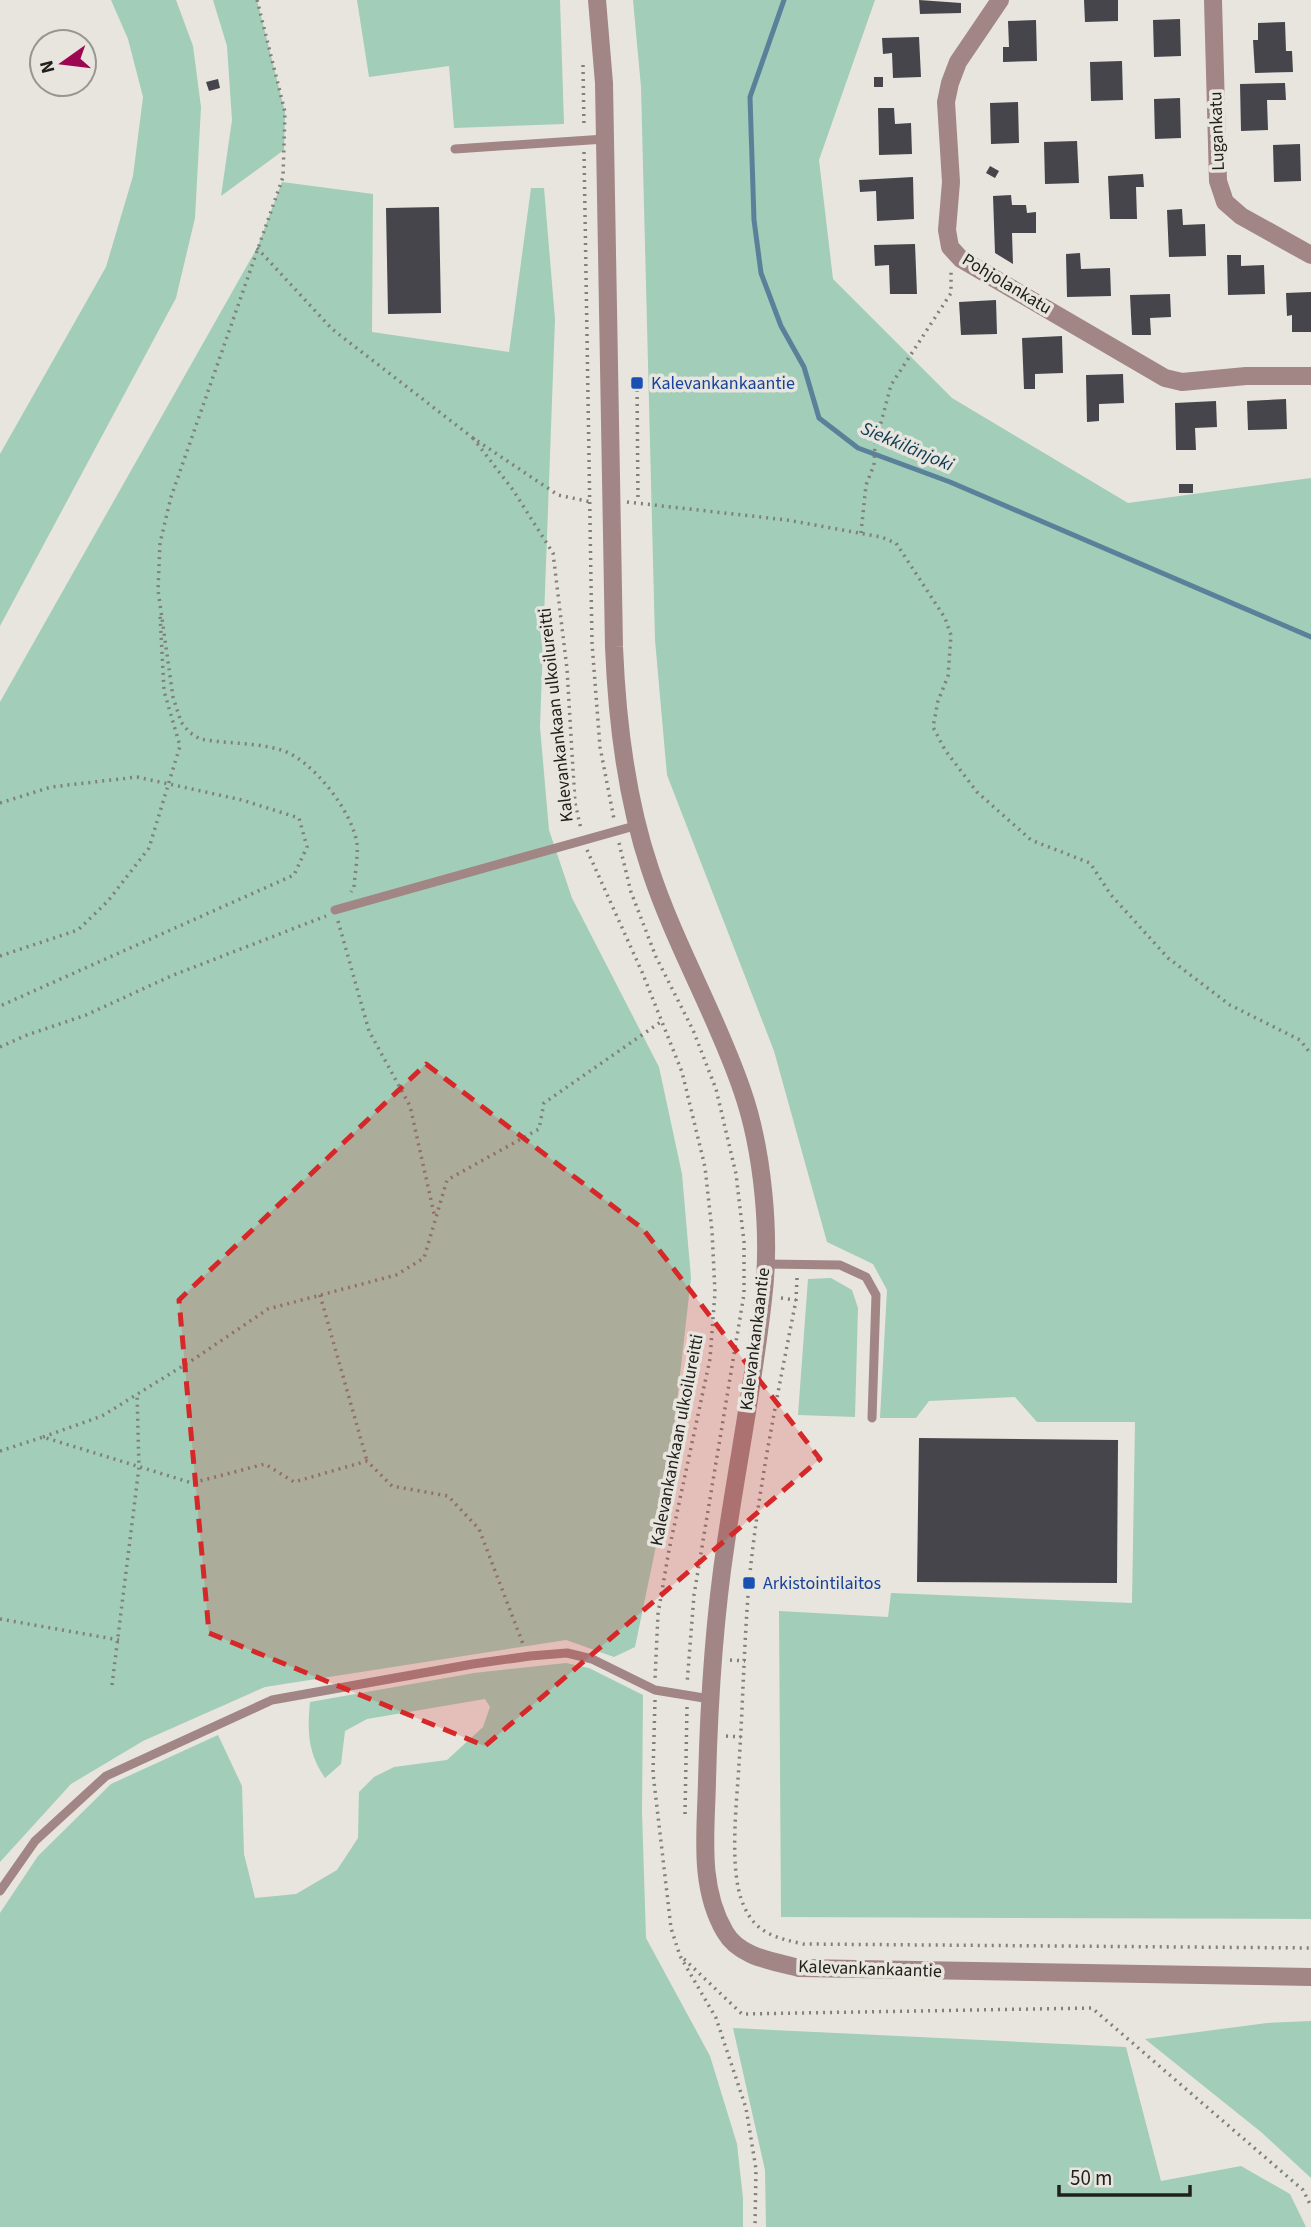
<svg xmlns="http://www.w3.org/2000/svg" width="1311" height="2227" font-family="'Source Sans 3',sans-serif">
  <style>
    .green { fill: #a2cdb8 }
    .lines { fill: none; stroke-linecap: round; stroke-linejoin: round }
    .stream { stroke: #5a819a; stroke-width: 5 }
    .building { fill: #45454b }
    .path { stroke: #817f7a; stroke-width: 3.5; stroke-dasharray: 2 5; stroke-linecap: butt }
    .service { stroke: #a28585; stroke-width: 9 }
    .minor { stroke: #a28585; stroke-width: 18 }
    .tertiary { stroke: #a28585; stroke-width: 18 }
    .marked { fill: #d62828; fill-opacity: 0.2; stroke: #d62828; stroke-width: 5; stroke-dasharray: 14 9; stroke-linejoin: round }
    .transit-dot { fill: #1a4fb4; stroke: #e8e5de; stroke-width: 2.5 }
    .labels { text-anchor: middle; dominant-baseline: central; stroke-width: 7; stroke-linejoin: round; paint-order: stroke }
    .street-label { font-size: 18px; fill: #21201d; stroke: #e8e5de }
    .transit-label { font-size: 18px; fill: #164399; stroke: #e8e5de; text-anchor: start }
    .water-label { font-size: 19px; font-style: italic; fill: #0b3a53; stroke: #e8e5de }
  </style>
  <rect width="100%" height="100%" fill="#e8e5de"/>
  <g class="green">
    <path d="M111 0H176L193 46 201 107 195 218 176 298 0 626V454L106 267 133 176 143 97 128 39Z"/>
    <path d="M213 0H257L285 112 284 150 221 196 232 120 227 46Z"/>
    <path d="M357 0H560L564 124 454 128 449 66 369 77Z"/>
    <path d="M633 0H875L819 160 833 279 952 398 1128 503 1311 478V1919L781 1917 779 1611 888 1617 891 1593 1132 1603 1135 1422H1037L1015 1397 929 1401 916 1418H880L887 1290 873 1264 827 1242 774 1051 667 775 655 640 641 87Z"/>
    <path d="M282 182 373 194 372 332 509 352 531 188H544L555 319 540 727 549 830 572 898 659 1067 682 1174 691 1278 666 1498 635 1647 614 1657 566 1640 265 1687 143 1741 71 1784 0 1862V702L257 248Z"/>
    <path d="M831 1278 852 1290 858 1308 855 1417 798 1415 808 1279Z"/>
    <path d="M566 1663 589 1668 643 1695 642 1812 646 1938 710 2056 737 2144 743 2198V2227H0V1913L38 1856 111 1784 218 1735 242 1786 244 1854 255 1898 296 1894 337 1870 358 1838 359 1792 374 1777 394 1767 447 1760 483 1727 490 1707 485 1699 367 1719 345 1731 341 1764 325 1778C308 1753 307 1732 310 1702L474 1673Z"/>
    <path d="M1311 2021V2178L1261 2132 1145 2039 1267 2023Z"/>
    <path d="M733 2028 1126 2047 1161 2181 1241 2166 1290 2194 1306 2227H766L765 2170Z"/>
  </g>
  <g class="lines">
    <path class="stream" d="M784 0 750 97 754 220 761 273 781 326 804 367 819 418 858 448 950 482 1311 637"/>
  </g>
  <g class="building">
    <path d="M919 0 961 3V13L920 14Z"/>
    <path d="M1084 0H1118V21L1085 22Z"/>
    <path d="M1180 19 1181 56 1154 57 1153 20Z"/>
    <path d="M1036 20 1037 61 1003 62V47H1009L1008 21Z"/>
    <path d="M1285 22 1286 51H1292L1293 72 1255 73 1253 40H1258V23Z"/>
    <path d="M919 37 921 77 893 78 892 53 883 54 882 38Z"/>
    <path d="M1122 61 1123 100 1091 101 1090 62Z"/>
    <rect x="874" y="77" width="9" height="10"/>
    <path d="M218 79 220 88 209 91 206 82Z"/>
    <path d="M1285 83 1286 100H1267L1268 130 1241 131 1240 84Z"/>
    <path d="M1180 98 1181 138 1155 139 1154 99Z"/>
    <path d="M1018 102 1019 143 991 144 990 103Z"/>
    <path d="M878 108H894L895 124 911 123 912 154 879 155Z"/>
    <path d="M1077 141 1079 183 1045 184 1044 142Z"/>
    <path d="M1300 144 1301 181 1274 182 1273 145Z"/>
    <path d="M990 166 999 171 995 178 986 173Z"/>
    <path d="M1143 174 1144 187H1136L1137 219H1110L1108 176Z"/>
    <path d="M913 177 914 219 877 221 876 191 860 192 859 180Z"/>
    <path d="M1011 195 1012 205H1026L1027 213 1036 212V233H1012L1013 264 995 253 993 196Z"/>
    <path d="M439 207 441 313 388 314 386 208Z"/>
    <path d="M1182 209 1183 225 1205 224 1206 256 1169 257 1167 210Z"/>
    <path d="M915 244 917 294H890L889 265 875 266 874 245Z"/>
    <path d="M1080 253 1081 269 1110 268 1111 296 1067 297 1066 254Z"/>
    <path d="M1227 255H1241V266L1264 265 1265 294 1228 295Z"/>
    <path d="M1311 292V332H1292V315L1287 316 1286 293Z"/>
    <path d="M1170 294 1171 317 1150 318 1151 335H1132L1130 295Z"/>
    <path d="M996 300 997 334 961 335 959 302Z"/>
    <path d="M1062 336 1063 373 1035 374V389H1024L1022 338Z"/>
    <path d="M1123 374 1124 403 1099 404V421L1087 422 1086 375Z"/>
    <path d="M1286 399 1287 429 1248 430 1247 401Z"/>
    <path d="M1216 401 1217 427 1195 428 1196 450H1176L1175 403Z"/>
    <rect x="1179" y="484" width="14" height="9"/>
    <path d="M919 1438 1118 1440 1117 1583 917 1582Z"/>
  </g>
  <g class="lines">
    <g class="path">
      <path d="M257 0 285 112 283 177 171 497 160 543 158 590 173 697 181 722 189 732 200 739C226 744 255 742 281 750 312 759 353 812 357 844 358 858 355 873 354 887L351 892"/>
      <path d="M583 65 584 127"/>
      <path d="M584 152 592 643 600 747 614 819"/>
      <path d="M257 248 332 329 473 438 558 495 591 502"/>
      <path d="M637 383 638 502"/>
      <path d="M473 438 513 490 553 553 567 669 575 803 581 829"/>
      <path d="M627 502 787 520 881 537 896 543 945 618 951 635 948 676 938 701 933 727 945 750 977 792 1031 840 1090 863 1111 895 1168 958 1230 1005 1300 1040 1311 1054"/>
      <path d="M861 533 866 485 874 465 875 445 891 385 951 293V270"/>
      <path d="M0 803 51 787 137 777 242 800 299 818 307 847 294 875 0 1006"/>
      <path d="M619 843 631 892 656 957 693 1030 716 1089 736 1174 744 1242V1294L694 1595 687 1684"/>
      <path d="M587 850 642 972 682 1072 705 1167 712 1231 715 1292 710 1359 669 1550 658 1614 655 1679"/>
      <path d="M338 921 369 1031 410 1106 435 1218"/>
      <path d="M0 956 78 930 108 901 149 848 180 746 164 691 160 614"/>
      <path d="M0 1047 27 1035 86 1015 171 976 326 916"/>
      <path d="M797 1278 796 1300C778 1393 758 1488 749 1583 744 1643 743 1703 739 1764 737 1801 728 1873 744 1906 756 1934 777 1938 803 1944L1311 1948"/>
      <path d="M320 1295 367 1461"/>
      <path d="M781 1298 796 1300"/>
      <path d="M43 1437 102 1416 194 1359 268 1309 396 1275 424 1258 447 1180 539 1129 544 1103 662 1021"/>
      <path d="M0 1451 43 1437 192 1483 265 1464 294 1482 367 1461 392 1486 448 1496 479 1529 523 1644"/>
      <path d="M0 1619 119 1640"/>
      <path d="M730 1660 745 1661"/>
      <path d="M112 1685 139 1467 137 1394"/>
      <path d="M655 1700 653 1773 671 1928 680 1956 716 2018 746 2108 756 2169 755 2227"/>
      <path d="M726 1736 741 1737"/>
      <path d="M685 1814 687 1706"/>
      <path d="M684 1959 742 2014 1092 2008 1303 2190 1311 2206"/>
    </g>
    <g class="service">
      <path d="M455 149 605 139"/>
      <path d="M335 910 638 825"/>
      <path d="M765 1264 840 1265 866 1277 876 1295 872 1418"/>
      <path d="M0 1891 35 1841 106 1776 272 1700 473 1664 530 1656 567 1653 592 1659 655 1690 710 1699"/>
    </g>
    <g class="minor">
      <path d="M1000 0 958 62 950 83 946 102 951 182 947 230 950 247 961 259 1165 378 1182 382 1246 376H1311"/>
      <path d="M1213 0 1218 181 1225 202 1241 216 1311 255"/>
    </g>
    <path class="tertiary" d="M597 0 604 83 614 647C617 721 626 798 650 869 675 945 716 1014 742 1090 763 1150 771 1236 763 1299 754 1380 738 1461 726 1542 714 1621 709 1701 707 1781 706 1832 698 1886 725 1932 739 1957 773 1961 799 1968L1311 1977"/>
  </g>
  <path class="marked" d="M426 1064 643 1229 820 1459 485 1746 209 1633 179 1300Z"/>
  <g class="transit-dot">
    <rect x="630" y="376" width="14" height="14" rx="3.5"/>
    <rect x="742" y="1576" width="14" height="14" rx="3.5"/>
  </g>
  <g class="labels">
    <g class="street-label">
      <text transform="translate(1217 131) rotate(-92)">Lugankatu</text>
      <text transform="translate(1007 284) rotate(31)">Pohjolankatu</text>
      <text transform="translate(556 715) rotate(-96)">Kalevankankaan ulkoilureitti</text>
      <text transform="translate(755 1339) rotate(-83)">Kalevankankaantie</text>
      <text transform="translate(677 1440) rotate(-79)">Kalevankankaan ulkoilureitti</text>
      <text transform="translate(870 1969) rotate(2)">Kalevankankaantie</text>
    </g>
    <g class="transit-label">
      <text x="651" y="383">Kalevankankaantie</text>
      <text x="763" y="1583">Arkistointilaitos</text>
    </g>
    <g class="water-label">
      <text transform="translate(907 447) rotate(23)">Siekkilänjoki</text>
    </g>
  </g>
  <g transform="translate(63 63) rotate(256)"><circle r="33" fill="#e8e5de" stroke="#989691" stroke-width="2"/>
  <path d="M0-5L12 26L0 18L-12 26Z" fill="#9d0650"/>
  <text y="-10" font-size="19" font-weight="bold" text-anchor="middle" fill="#21201d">N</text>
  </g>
  <path d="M1059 2185v10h131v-10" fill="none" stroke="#21201d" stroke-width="3.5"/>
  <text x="1070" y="2185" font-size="21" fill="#21201d" stroke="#e8e5de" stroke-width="5" paint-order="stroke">50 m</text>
</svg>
